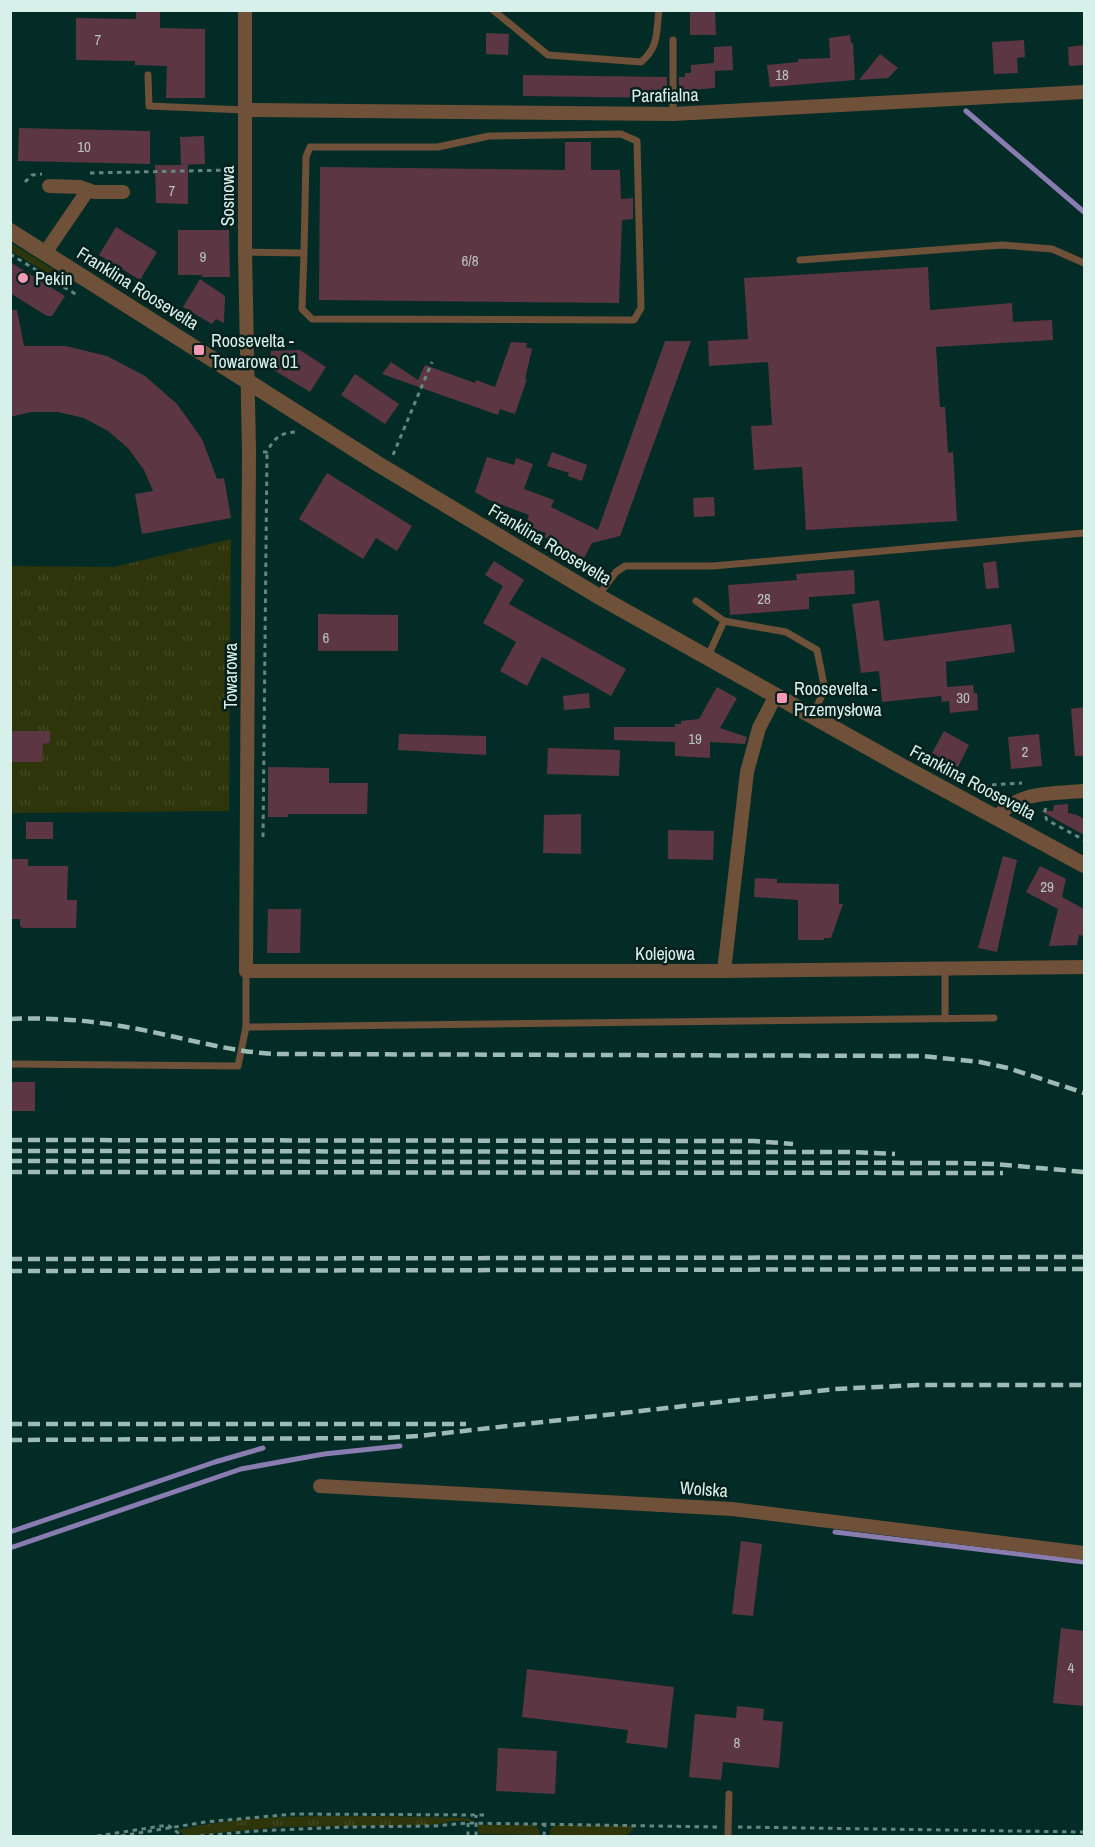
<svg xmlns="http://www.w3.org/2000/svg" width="1095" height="1847" font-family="'Archivo Narrow',sans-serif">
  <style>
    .grass { fill: url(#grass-tufts) }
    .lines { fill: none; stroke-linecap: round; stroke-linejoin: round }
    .stream { stroke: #897cb0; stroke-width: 5 }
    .building { fill: #5c3643 }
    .path { stroke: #668781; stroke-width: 3; stroke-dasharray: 4.5 4.5; stroke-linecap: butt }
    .service { stroke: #6f5038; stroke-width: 7 }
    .minor { stroke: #6f5038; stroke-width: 14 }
    .tertiary { stroke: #6f5038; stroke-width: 16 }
    .rail { stroke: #9dbab4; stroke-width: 4.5; stroke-dasharray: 12 6; stroke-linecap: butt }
    .poi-dot { fill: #f09ab6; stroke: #06211c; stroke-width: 2 }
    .labels { text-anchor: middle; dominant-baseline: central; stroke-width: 5; stroke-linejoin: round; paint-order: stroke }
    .number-label { font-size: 15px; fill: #b8c2c0 }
    .street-label { font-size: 18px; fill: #d7f0ea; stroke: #06211c }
    .poi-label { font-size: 18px; fill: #d7f0ea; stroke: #06211c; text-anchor: start }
  </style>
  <defs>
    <pattern id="grass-tufts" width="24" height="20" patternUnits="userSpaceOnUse" patternTransform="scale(1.5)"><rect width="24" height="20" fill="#2e350a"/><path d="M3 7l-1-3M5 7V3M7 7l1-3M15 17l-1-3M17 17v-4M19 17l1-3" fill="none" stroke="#424922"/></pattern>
  </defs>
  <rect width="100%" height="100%" fill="#042c26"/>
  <g class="grass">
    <path d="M11 243 75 283 72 288 11 251Z"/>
    <path d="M231 539 229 811 11 813 10 566 114 567Z"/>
    <path d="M386 1816 469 1818 472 1821H454L434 1825 281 1827 185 1836 178 1830C246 1814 318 1816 386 1816Z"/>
    <path d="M478 1825H535L539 1830 540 1835 478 1834Z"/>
    <path d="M555 1825 635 1826 630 1833 623 1836 550 1835V1830Z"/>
  </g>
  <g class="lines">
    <g class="stream">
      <path d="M966 111 1084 212"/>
      <path d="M10 1532 215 1462 263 1448"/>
      <path d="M835 1532 1084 1562"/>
      <path d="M10 1548 241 1469 324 1454 400 1446"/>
    </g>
  </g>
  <g class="building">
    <path d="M136 10H160V28L205 29V98H166L167 66 135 65V61L76 60V18L136 19Z"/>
    <path d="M690 10H715L716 35H690Z"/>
    <path d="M486 33 509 34 508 55 486 54Z"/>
    <path d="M850 35 851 43H853L855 80 770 87 767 65 798 62V59L830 58 829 38Z"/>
    <path d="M1024 40 1025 57 1017 58 1018 73 994 74 992 42Z"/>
    <path d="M1084 45V65L1069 66 1068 47Z"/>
    <path d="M732 46 733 70 715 71V88L679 91V77H685V73H691V65L714 63V47Z"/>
    <path d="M880 54 898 68 888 78 859 80Z"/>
    <path d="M523 75 667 77V98L523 96Z"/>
    <path d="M19 128 150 131V164L18 161Z"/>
    <path d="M204 136 205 164 181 165 180 137Z"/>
    <path d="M565 142H591V170H620L621 199 633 198V219L622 220 619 303 319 300 320 167 565 170Z"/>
    <path d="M155 165H188V204L156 203Z"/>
    <path d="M116 227 157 252 140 280 99 255Z"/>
    <path d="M178 230H229L230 277H201L203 275H178Z"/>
    <path d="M10 262 65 296 52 316H47L10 293Z"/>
    <path d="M928 267 930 310 1012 303 1013 322 1052 320 1053 340 936 347 940 407H945L948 453 953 452 957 521 806 530 802 467 754 470 751 426 772 425 768 362 709 366 708 341 748 339 744 278Z"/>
    <path d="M200 279 225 296 224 323 216 319 212 324 183 307Z"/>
    <path d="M10 310H17L24 346H66L107 356 145 376 177 404 202 439 217 479 224 478 231 518 142 534 135 494 153 491 144 470 128 448 108 431 84 418 58 412H31L10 417Z"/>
    <path d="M665 341H691L620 536 592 543 584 558 544 537 546 533 525 526 529 515 489 500 475 492 487 457 514 465 516 458 533 464 524 489 554 500 551 507 598 530Z"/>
    <path d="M511 342 527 343 526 347 532 349 525 379H527L515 414 500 409 498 415 382 374 391 362 418 380 425 365 475 383 476 380 495 387Z"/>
    <path d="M300 350 326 367 310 392 272 369 270 364 271 351Z"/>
    <path d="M355 374 399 404 385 424 341 395Z"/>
    <path d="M552 452 587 465 582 481 568 476 569 473 547 466Z"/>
    <path d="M327 473 412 526 397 551 376 538 363 559 299 519Z"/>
    <path d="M714 497 715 516 694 517 693 498Z"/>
    <path d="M494 561 524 580 509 604 626 669 611 696 542 657 527 686 500 671 516 642 483 623 503 586 485 575Z"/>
    <path d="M996 561 999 588 986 589 983 563Z"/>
    <path d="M854 570 855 594 809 597V609L730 615 728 585 797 580 796 574Z"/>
    <path d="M879 600 884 641 1011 624 1015 652 946 662 947 687 973 685 974 693H977L978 710 950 713 949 701 942 702 941 696 882 702 879 671 861 673 852 604Z"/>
    <path d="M318 614 398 615V651H318Z"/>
    <path d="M717 687 737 698 720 728 747 737 745 744 710 742V758L675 756V742L614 740V727H675V724H681V721L699 719Z"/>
    <path d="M589 693 590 708 564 710 563 696Z"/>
    <path d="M1084 707V756H1075L1071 709Z"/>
    <path d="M12 731H50V743L43 744 42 762H12Z"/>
    <path d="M944 731 969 745 958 767 932 753Z"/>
    <path d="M399 734 486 736V755L398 750Z"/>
    <path d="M1039 734 1042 766 1011 769 1008 737Z"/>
    <path d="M548 748 620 750 619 776 547 774Z"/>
    <path d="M268 767 329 768V783H368L367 814H288V817H268Z"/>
    <path d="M1068 804V813L1077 815 1084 819V835L1041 811H1053L1054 805Z"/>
    <path d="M581 814V854L543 853 544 815Z"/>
    <rect x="26" y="822" width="27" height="17"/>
    <path d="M668 830 714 831 713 860 668 859Z"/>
    <path d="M1003 856 1017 860 997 952 978 948Z"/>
    <path d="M10 859H28V866H68L67 900H77L76 928H23L20 926V919H10Z"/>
    <path d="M1040 866 1066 879 1062 897 1084 909V936L1079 935 1077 945 1049 946 1058 909 1026 892Z"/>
    <path d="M755 878 777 879V883L839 884V904H843L831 938H824V940H798V900L754 897Z"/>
    <path d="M268 909H301L300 953H267Z"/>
    <rect x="10" y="1082" width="25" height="29"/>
    <path d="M741 1541 762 1544 753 1616 732 1614Z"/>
    <path d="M1061 1628 1084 1631V1706L1053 1703Z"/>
    <path d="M527 1669 674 1687 667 1748 626 1743 628 1730 522 1717Z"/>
    <path d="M737 1706 764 1709 763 1720 783 1722 779 1768 723 1762 721 1780 689 1777 695 1714 736 1718Z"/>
    <path d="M498 1748 557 1751 555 1794 496 1791Z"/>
  </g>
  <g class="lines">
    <g class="path">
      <path d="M90 173 230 170"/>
      <path d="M25 182 32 175 42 174"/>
      <path d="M10 254 77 295"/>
      <path d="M263 452H267C274 438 280 433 295 432"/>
      <path d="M393 455 432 362"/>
      <path d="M539 539 572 559"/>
      <path d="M974 786 1022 783"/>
      <path d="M1046 808 1044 813 1047 820 1084 840"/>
      <path d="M263 837 267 452"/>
      <path d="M738 1827 1084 1832"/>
      <path d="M97 1836 168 1825 182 1836"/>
      <path d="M121 1836 205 1822 294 1814 485 1815"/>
      <path d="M200 1836 256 1831 347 1827 434 1826 468 1823 717 1827"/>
      <path d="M468 1836V1823"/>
      <path d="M476 1836V1815"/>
      <path d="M544 1836 545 1823"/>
    </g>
    <g class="service">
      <path d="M493 10 548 55 641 62C659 47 656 33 659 10"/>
      <path d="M148 75 149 106 245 110"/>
      <path d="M673 114V40"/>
      <path d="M245 252 304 253 302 309 312 319 634 320 641 308 637 141 621 134 489 136 438 147H310L306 157 304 253"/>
      <path d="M800 260 1002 245 1052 249 1084 263"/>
      <path d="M598 596 616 572 625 566H713L1084 533"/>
      <path d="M696 601 724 621 786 632 817 650 825 690 812 715"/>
      <path d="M708 656 724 621"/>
      <path d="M945 969V1019"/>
      <path d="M246 971V1027L994 1018"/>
      <path d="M10 1064 238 1066 246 1027"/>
      <path d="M728 1836 729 1794"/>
    </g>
    <g class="minor">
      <path d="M245 10V252L249 451 246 971H724L1084 967"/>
      <path d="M245 110 673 114 1084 92"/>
      <path d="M49 186 80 187 94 192H123"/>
      <path d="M45 253 88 190"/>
      <path d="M997 817C1021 790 1051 794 1084 791"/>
      <path d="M724 971 747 772 759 728 776 695"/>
      <path d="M320 1486 732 1509 1084 1553"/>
    </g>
    <path class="tertiary" d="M10 231 378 464 598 596 905 768 1084 865"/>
    <g class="rail">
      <path d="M10 1019C53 1017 97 1021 138 1029 184 1038 227 1051 273 1054L922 1056 980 1062 1008 1068 1084 1093"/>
      <path d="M10 1140 754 1141 793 1144"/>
      <path d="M10 1151 851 1152 895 1154"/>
      <path d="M10 1161 956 1163 995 1164 1084 1172"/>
      <path d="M10 1172 1003 1173"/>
      <path d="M10 1259 1084 1257"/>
      <path d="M10 1271 1084 1269"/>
      <path d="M10 1424H466"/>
      <path d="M10 1440 381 1438 419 1436 835 1389 918 1385H1084"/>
    </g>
  </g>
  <g class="poi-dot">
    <circle cx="23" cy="278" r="6"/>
    <rect x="193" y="344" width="12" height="12" rx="3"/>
    <rect x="776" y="692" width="12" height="12" rx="3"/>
  </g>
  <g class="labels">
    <g class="number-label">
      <text x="98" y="39">7</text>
      <text x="782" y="74">18</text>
      <text x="84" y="146">10</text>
      <text x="172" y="190">7</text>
      <text x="203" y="256">9</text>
      <text x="470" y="260">6/8</text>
      <text x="764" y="598">28</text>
      <text x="326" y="637">6</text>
      <text x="963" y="697">30</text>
      <text x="695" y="738">19</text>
      <text x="1025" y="751">2</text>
      <text x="1047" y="886">29</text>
      <text x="1071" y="1667">4</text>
      <text x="737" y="1742">8</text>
    </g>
    <g class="street-label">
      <text transform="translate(665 95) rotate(-1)">Parafialna</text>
      <text transform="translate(227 196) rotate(-90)">Sosnowa</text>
      <text transform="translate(138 288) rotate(32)">Franklina Roosevelta</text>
      <text transform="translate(550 544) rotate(31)">Franklina Roosevelta</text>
      <text transform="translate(230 676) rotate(-90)">Towarowa</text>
      <text transform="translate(973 782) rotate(28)">Franklina Roosevelta</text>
      <text x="665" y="953">Kolejowa</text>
      <text transform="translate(704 1489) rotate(4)">Wolska</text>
    </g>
    <g class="poi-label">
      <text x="35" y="278">Pekin</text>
      <text x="211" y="340">Roosevelta -<tspan x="211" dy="21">Towarowa 01</tspan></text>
      <text x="794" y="688">Roosevelta -<tspan x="794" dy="21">Przemysłowa</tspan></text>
    </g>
  </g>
  <rect width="1095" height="1847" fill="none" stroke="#d7f0ea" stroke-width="24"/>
</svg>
